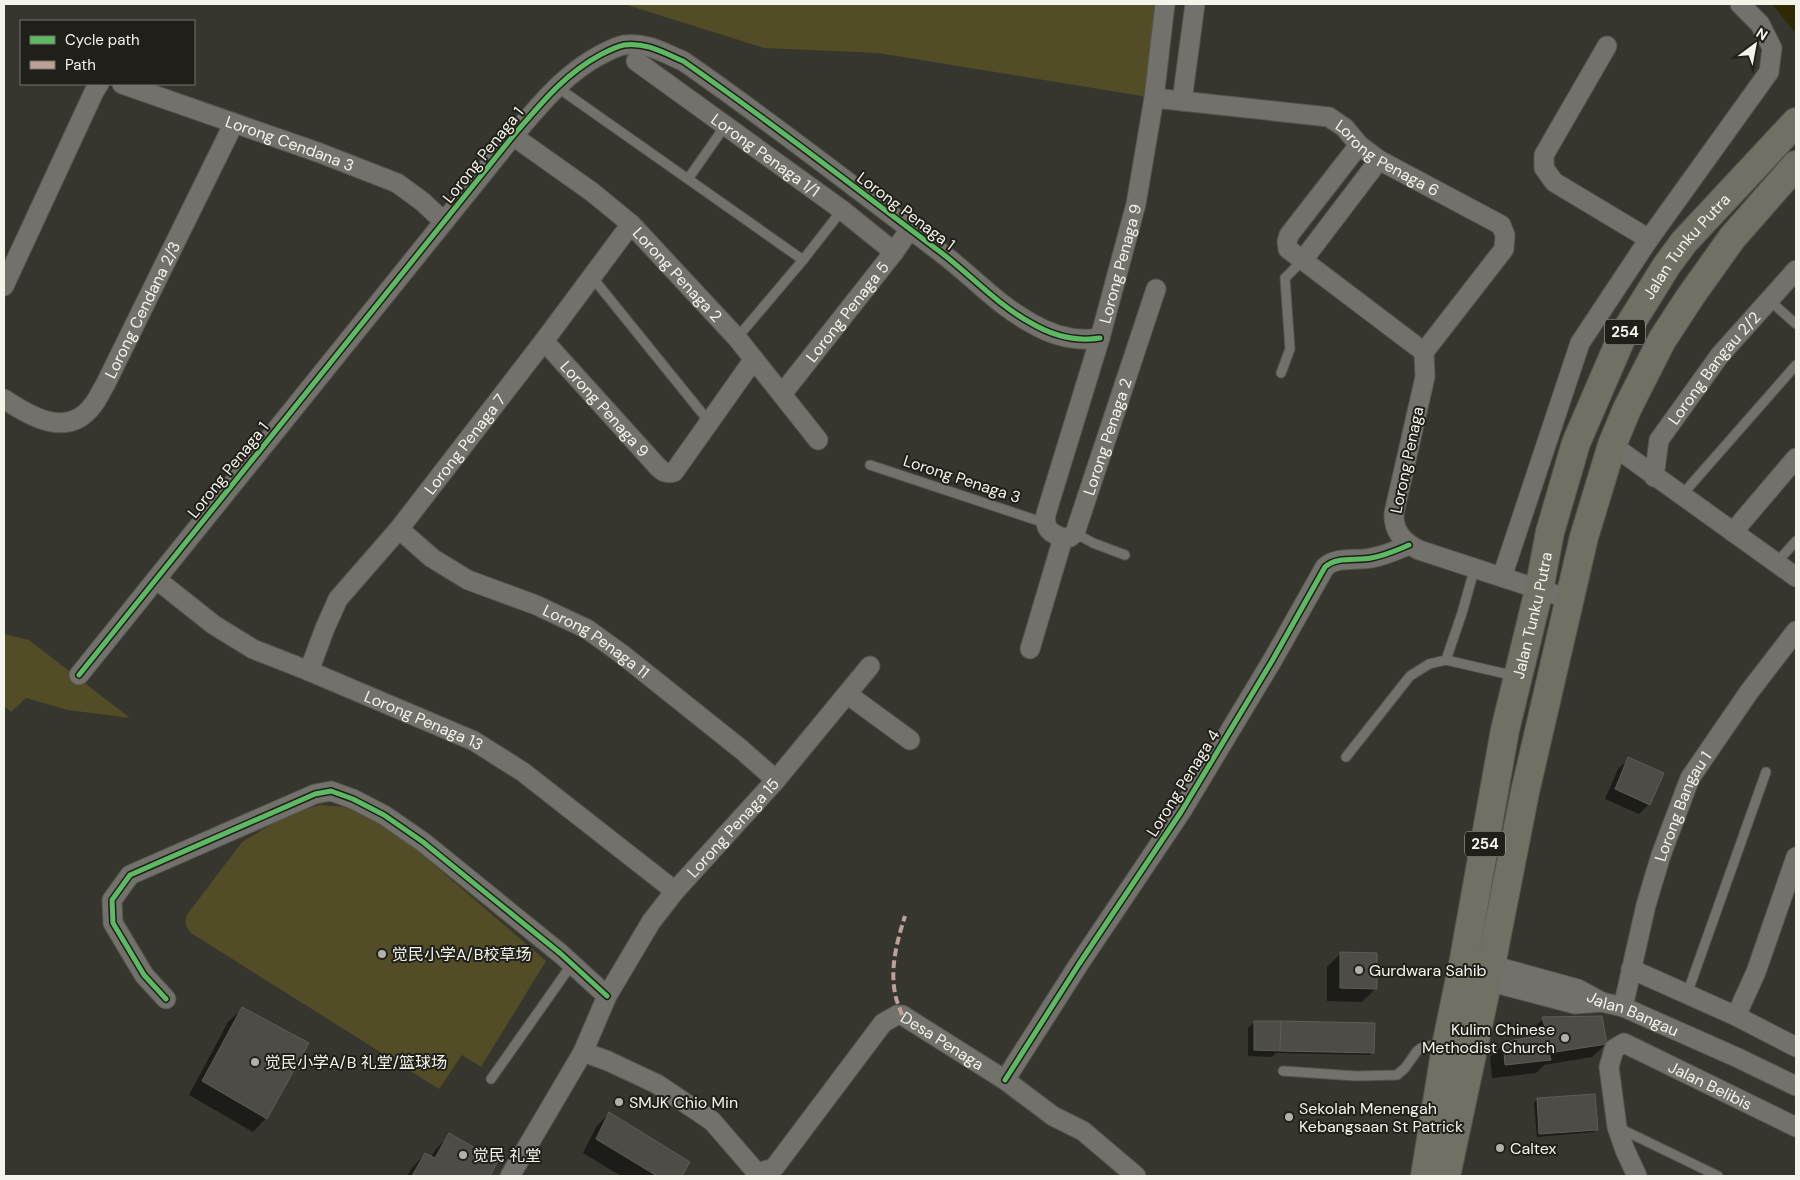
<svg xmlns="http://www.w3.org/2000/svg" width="1800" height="1180" font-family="'DM Sans','Noto Sans SC',sans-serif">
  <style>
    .green { fill: #524c27 }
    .water { fill: #2f2a04 }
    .shadow { fill: #0007 }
    .building { fill: #4d4c46; stroke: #5d5c56 }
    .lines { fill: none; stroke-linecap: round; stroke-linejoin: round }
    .lane-casing { stroke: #55544e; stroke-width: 11 }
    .street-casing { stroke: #55544e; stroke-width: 21 }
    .primary-casing { stroke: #55544e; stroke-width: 30 }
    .lane { stroke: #72716c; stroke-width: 9 }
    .street { stroke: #72716c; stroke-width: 19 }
    .primary { stroke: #717065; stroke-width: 28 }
    .quiet { stroke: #bda197; stroke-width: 4; stroke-dasharray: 8 4; stroke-linecap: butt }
    .cycleway-casing { stroke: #201f19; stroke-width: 8 }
    .cycleway { stroke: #5cba63; stroke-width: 5 }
    .poi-dot { fill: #b2b1a9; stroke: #201f19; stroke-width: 2 }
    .labels { text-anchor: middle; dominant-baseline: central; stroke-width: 4; stroke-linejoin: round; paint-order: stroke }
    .shield { fill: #201f19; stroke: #b5b4ac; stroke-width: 1 }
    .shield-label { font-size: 15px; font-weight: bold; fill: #f5f4eb }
    .street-label { font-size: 16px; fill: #f5f4eb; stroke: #201f19 }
    .poi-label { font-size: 16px; fill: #f5f4eb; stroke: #201f19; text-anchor: start }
  </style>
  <rect width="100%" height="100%" fill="#36352e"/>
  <g class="green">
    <path d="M624 4H1165L1154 98 878 53 764 48Z"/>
    <path d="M4 634 29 640 130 718 68 710 26 698 11 712 4 706Z"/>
    <path d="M320 805 345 807 367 816 411 845 546 961 481 1067 462 1055 439 1089 191 933 186 926V916L242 842 288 814Z"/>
  </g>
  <path class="water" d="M1772 4H1796V34Z"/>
  <g class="shadow">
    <path d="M1629 759 1649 804 1639 814 1605 799 1618 769Z"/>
    <path d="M1341 953 1376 988 1362 1002 1327 1001V967Z"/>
    <path d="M242 1009 266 1118 253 1132 189 1095 228 1022Z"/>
    <path d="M1543 1019 1606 1044 1592 1057 1544 1065 1536 1073 1492 1078 1490 1057 1504 1044 1531 1039 1529 1032Z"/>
    <path d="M1255 1022 1373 1052 1370 1055 1276 1053 1272 1057 1248 1056V1028Z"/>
    <path d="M1537 1100 1597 1129 1594 1132 1537 1137 1534 1103Z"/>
    <path d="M609 1113 688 1162 680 1176H621L583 1153 596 1127Z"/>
    <path d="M450 1135 497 1161 489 1176H407L412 1168 425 1154 431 1157 436 1149Z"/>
  </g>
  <g class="building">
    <path d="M1628 757 1664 773 1650 805 1615 789Z"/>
    <path d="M1340 952 1377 953V989L1340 988Z"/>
    <path d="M242 1007 309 1043 267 1119 202 1081Z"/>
    <path d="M1602 1016 1607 1044 1549 1053 1551 1060 1505 1065 1503 1042 1547 1034 1542 1017Z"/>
    <path d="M1254 1021H1281L1280 1051 1254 1050Z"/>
    <path d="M1281 1021 1375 1023 1374 1053 1280 1051Z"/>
    <path d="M1595 1094 1598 1130 1539 1134 1537 1098Z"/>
    <path d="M609 1112 690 1162 682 1176H657L596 1139Z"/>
    <path d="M449 1133 498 1161 490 1176H412L425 1153 435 1158Z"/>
  </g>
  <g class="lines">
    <g class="lane-casing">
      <g id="lane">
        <path d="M557 87 803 260"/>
        <path d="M688 179 725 126"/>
        <path d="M592 277 710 423"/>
        <path d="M1769 300 1796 324"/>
        <path d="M737 338 803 260 842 210"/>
        <path d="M1281 373 1290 349 1285 278 1303 260"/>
        <path d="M870 465 1045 523"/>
        <path d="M1681 496 1796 365"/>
        <path d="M1075 533 1093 543 1125 555"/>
        <path d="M1777 562 1796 541"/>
        <path d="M1446 660 1462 613 1475 567"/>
        <path d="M1346 757 1410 676 1429 664 1446 660 1515 676"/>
        <path d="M1687 994 1766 772"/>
        <path d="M1283 1071 1356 1076 1397 1075 1405 1068 1417 1051 1421 1048 1444 1042"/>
        <path d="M491 1079 572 964"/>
        <path d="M1619 1128 1718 1176"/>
      </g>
    </g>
    <g class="street-casing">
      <g id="street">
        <path d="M1607 46 1544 155V168L1554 182 1649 239"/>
        <path id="s1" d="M636 61 842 210 894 252"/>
        <path id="s2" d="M122 84 320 153 397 183 423 202 444 222"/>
        <path id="s3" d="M1154 98 1329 117 1345 128 1359 145 1379 160 1501 225 1505 235 1504 249 1424 352"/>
        <path d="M1182 101 1195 4"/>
        <path id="s4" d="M513 136 592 192 631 224 737 338 818 440"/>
        <path d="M1359 145 1289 235 1287 242 1288 249 1424 352"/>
        <path d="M1303 260 1379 160"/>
        <path d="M4 286 94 92 99 84"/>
        <path id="s5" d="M544 341 657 466C663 472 666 474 674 472L754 359"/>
        <path d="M1424 352 1425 377 1394 513C1393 531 1403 542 1419 550L1569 599"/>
        <path id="s6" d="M782 394 894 252 910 229"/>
        <path id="s7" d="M4 399C31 417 68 439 93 405 98 399 101 391 105 385L234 123"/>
        <path d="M1612 445 1796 577"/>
        <path id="s8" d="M1654 477 1659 440 1720 355 1796 270"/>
        <path id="s9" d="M399 529 432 558 468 580 536 605 587 629 623 655 742 750 776 780"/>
        <path d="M1733 532 1796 458"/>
        <path id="s10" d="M1063 538C1050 533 1044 529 1046 514L1100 338 1136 204 1154 98 1165 4"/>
        <path id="s11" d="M1063 538 1070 537 1075 533 1156 289"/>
        <path d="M1502 577 1580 343 1649 239 1769 72 1772 48 1760 24 1740 4"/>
        <path id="s12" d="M156 579 214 625 253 649 309 671 474 741 523 772 675 891"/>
        <path d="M1030 649 1063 538"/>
        <path id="s13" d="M309 671 325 628 338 599 399 529 544 341 631 224"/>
        <path d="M79 675 513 136C540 105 563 75 600 55 608 51 615 47 624 45 646 42 664 53 683 61 770 121 854 187 939 251 970 274 996 304 1031 323 1053 336 1075 342 1100 338"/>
        <path d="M847 694 910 740"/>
        <path id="s14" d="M1480 962 1578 989 1602 1002 1623 1007 1736 1057 1796 1086"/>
        <path d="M1631 969 1736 1016 1796 1047"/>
        <path d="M1476 978 1575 1004 1602 1002"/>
        <path d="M166 999 144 975 113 923 112 900 130 875 315 794 331 791 353 799 384 815 423 842 561 954 607 996"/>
        <path id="s15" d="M1623 1007 1646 905 1661 855 1690 778 1749 692 1796 631"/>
        <path d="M1736 1016 1756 972 1796 857"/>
        <path d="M583 1052 608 1061 657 1084 712 1121 757 1173"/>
        <path d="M1005 1080 1079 964 1181 812 1272 661 1325 567C1337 556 1356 561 1371 558 1384 556 1397 550 1409 545"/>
        <path id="s16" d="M757 1173 774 1168 883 1023 897 1015H902L1005 1080 1053 1116 1083 1131 1136 1176"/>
        <path id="s17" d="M510 1176 583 1052 607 996 651 922 675 891 776 780 870 666"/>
        <path id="s18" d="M1637 1176 1625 1150 1617 1127 1609 1067 1614 1049 1624 1043 1796 1127"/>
      </g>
    </g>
    <g class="primary-casing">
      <g id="primary">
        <path id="s19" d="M1425 1176 1447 1041 1464 959 1505 730 1539 590 1550 532 1576 443 1621 339 1667 265 1684 242 1796 122"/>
        <path d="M1446 1176 1491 965 1525 792 1584 537 1612 445 1627 409 1662 340 1690 297 1732 238 1796 165"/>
      </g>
    </g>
    <use href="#lane" class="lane"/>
    <use href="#street" class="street"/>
    <use href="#primary" class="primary"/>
    <path class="quiet" d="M902 1015C900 1008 896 1001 895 993 890 968 897 941 905 916"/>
    <g class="cycleway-casing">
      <g id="cycleway">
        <path d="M79 675 513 136C540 105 563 75 600 55 608 51 615 47 624 45 646 42 664 53 683 61 770 121 854 187 939 251 970 274 996 304 1031 323 1053 336 1075 342 1100 338"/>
        <path d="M166 999 144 975 113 923 112 900 130 875 315 794 331 791 353 799 384 815 423 842 561 954 607 996"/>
        <path d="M1005 1080 1079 964 1181 812 1272 661 1325 567C1337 556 1356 561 1371 558 1384 556 1397 550 1409 545"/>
      </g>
    </g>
    <use href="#cycleway" class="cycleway"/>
  </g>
  <g class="poi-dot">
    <circle cx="382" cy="954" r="5"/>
    <circle cx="1359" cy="970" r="5"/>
    <circle cx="1565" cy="1038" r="5"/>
    <circle cx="255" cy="1062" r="5"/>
    <circle cx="619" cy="1102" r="5"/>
    <circle cx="1289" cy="1117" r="5"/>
    <circle cx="1500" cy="1148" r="5"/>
    <circle cx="463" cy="1155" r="5"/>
  </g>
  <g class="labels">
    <g class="shield">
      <rect x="1605" y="319.5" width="40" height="25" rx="4"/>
      <rect x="1465" y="831.5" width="40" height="25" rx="4"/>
    </g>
    <g class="shield-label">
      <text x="1625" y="332">254</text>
      <text x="1485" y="844">254</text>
    </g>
    <g class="street-label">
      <text stroke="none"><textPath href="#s2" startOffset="178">Lorong Cendana 3</textPath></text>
      <text transform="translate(483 155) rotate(-51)">Lorong Penaga 1</text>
      <text stroke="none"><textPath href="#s1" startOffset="160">Lorong Penaga 1/1</textPath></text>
      <text stroke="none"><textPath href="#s3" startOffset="248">Lorong Penaga 6</textPath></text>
      <text transform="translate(906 211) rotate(37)">Lorong Penaga 1</text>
      <text stroke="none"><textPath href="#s19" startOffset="976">Jalan Tunku Putra</textPath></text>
      <text stroke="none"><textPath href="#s10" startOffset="294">Lorong Penaga 9</textPath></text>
      <text stroke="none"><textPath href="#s4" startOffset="216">Lorong Penaga 2</textPath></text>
      <text stroke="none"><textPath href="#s7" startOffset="208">Lorong Cendana 2/3</textPath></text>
      <text stroke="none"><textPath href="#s6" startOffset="105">Lorong Penaga 5</textPath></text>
      <text stroke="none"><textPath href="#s8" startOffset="128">Lorong Bangau 2/2</textPath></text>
      <text stroke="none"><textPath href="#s5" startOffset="91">Lorong Penaga 9</textPath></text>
      <text stroke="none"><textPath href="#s11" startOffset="115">Lorong Penaga 2</textPath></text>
      <text stroke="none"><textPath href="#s13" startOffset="278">Lorong Penaga 7</textPath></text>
      <text transform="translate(1407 460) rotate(-78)">Lorong Penaga</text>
      <text transform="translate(228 470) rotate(-51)">Lorong Penaga 1</text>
      <text transform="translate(962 479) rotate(18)">Lorong Penaga 3</text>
      <text stroke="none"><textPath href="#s19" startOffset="571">Jalan Tunku Putra</textPath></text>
      <text stroke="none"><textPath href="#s9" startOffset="229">Lorong Penaga 11</textPath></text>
      <text stroke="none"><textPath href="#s12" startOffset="305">Lorong Penaga 13</textPath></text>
      <text transform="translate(1183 783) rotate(-58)">Lorong Penaga 4</text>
      <text stroke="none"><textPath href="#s15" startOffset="210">Lorong Bangau 1</textPath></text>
      <text stroke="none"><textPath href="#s17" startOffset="416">Lorong Penaga 15</textPath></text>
      <text stroke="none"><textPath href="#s14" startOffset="162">Jalan Bangau</textPath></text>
      <text stroke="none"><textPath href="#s16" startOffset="268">Desa Penaga</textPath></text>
      <text stroke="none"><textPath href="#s18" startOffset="240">Jalan Belibis</textPath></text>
    </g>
    <g class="poi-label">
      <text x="392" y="954">觉民小学A/B校草场</text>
      <text x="1369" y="970">Gurdwara Sahib</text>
      <text x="1555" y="1029" text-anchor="end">Kulim Chinese<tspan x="1555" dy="18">Methodist Church</tspan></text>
      <text x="265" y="1062">觉民小学A/B 礼堂/篮球场</text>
      <text x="629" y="1102">SMJK Chio Min</text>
      <text x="1299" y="1108">Sekolah Menengah<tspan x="1299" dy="18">Kebangsaan St Patrick</tspan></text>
      <text x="1510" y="1148">Caltex</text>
      <text x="473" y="1155">觉民 礼堂</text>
    </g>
  </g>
  <rect width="1800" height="1180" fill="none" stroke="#f5f4eb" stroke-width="10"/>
  <rect x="20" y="20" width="175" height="65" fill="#201f19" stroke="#75746d"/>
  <rect x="30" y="36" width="25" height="8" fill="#5cba63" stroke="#75746d"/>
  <text x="65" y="45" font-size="15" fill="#f5f4eb">Cycle path</text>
  <rect x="30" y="61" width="25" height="8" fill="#bda197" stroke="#75746d"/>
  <text x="65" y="70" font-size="15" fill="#f5f4eb">Path</text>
  <g transform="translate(1755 45) rotate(32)" stroke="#201f19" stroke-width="4" paint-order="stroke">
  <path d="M0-4L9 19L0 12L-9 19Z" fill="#f5f4eb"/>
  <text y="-8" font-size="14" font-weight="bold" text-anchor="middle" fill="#f5f4eb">N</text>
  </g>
</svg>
